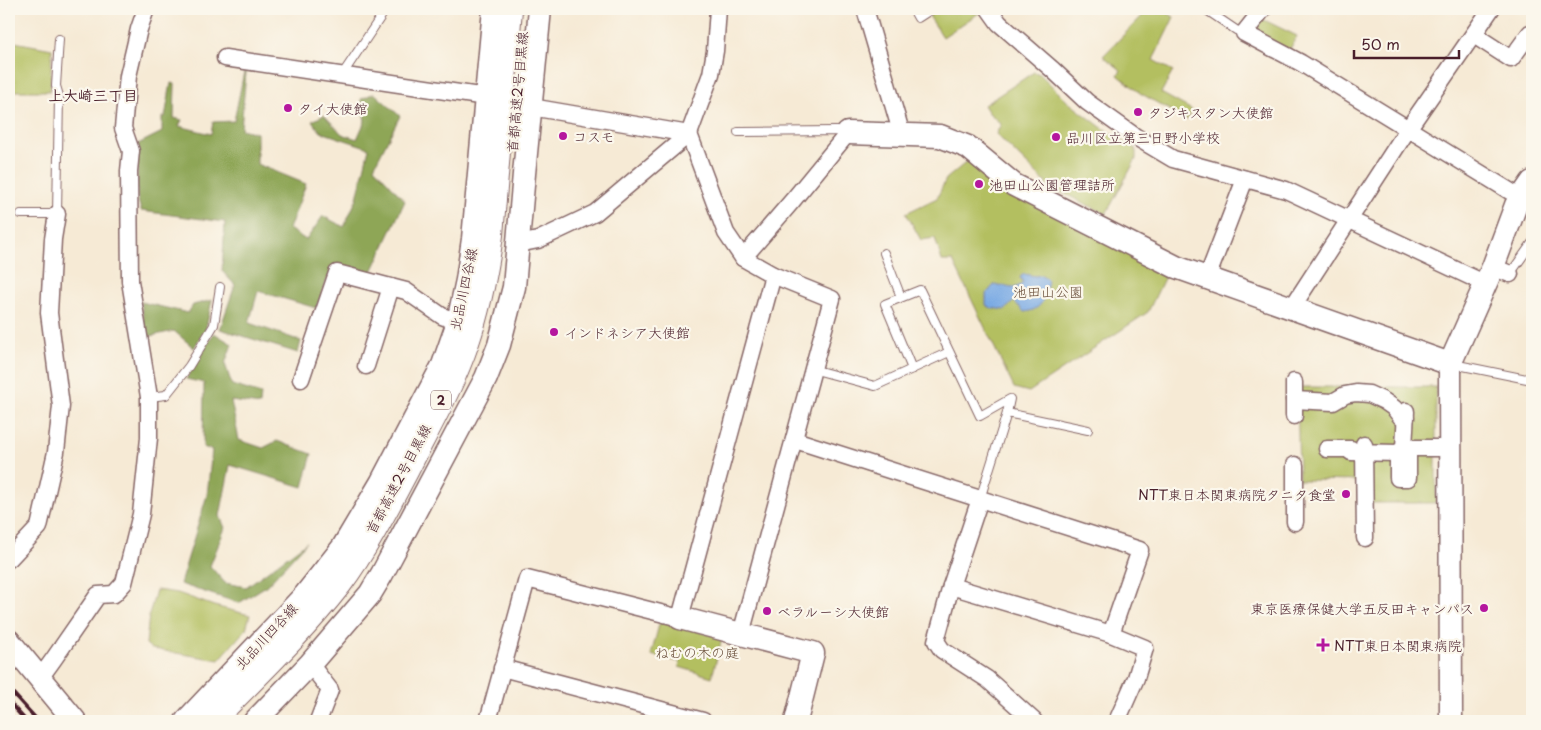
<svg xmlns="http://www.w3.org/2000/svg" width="1541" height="730" font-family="'Playpen Sans','Klee One',sans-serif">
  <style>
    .green { fill: #b3bf61; stroke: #7e6f46 }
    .forest { fill: #8ea657; stroke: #6c6241 }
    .water { fill: #7aaae4; stroke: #626488 }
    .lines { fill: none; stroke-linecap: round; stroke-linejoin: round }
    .lane-casing { stroke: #866666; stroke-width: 10 }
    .street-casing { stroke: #866666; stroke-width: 19 }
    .secondary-casing { stroke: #866666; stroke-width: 25 }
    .highway-casing { stroke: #866666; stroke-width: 30 }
    .lane { stroke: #fff; stroke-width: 8 }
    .street { stroke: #fff; stroke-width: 16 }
    .secondary { stroke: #fff; stroke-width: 22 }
    .highway { stroke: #fff; stroke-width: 28 }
    .rail { stroke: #4a1f2b; stroke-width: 4 }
    .poi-dot { fill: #b5179e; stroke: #fbf7ec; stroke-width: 2 }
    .labels { text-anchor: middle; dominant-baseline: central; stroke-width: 4.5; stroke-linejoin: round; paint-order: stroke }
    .shield { fill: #fbf7ec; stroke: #7f6065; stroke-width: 1 }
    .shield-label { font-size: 12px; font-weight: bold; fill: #4a1f2b }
    .street-label { font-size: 14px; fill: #4a1f2b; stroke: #fbf7ec }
    .poi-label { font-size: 14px; fill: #4a1f2b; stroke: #fbf7ec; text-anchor: start }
    .park-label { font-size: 14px; fill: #6a4f3b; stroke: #fbf7ec }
    .neighbourhood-label { font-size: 15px; font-weight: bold; fill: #4a1f2b; stroke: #fbf7ec }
  </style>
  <rect width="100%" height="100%" fill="#fbf7ec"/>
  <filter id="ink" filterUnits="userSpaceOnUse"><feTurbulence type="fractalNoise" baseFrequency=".02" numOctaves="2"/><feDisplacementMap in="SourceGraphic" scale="10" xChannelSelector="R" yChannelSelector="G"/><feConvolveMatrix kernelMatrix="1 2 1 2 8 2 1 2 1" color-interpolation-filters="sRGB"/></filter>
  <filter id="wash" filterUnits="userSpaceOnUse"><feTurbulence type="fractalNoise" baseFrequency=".0096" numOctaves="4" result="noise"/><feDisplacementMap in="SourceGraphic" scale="20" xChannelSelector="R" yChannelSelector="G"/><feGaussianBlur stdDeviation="1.12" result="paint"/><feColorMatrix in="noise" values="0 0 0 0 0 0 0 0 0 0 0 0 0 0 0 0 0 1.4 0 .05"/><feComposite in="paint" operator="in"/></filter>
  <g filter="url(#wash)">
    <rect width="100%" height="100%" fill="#f6ead5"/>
    <g class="green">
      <path d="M939 9H980L982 11 943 37 929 16Z"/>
      <path d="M1149 9H1161L1174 17 1153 60 1173 71 1161 93 1192 110 1187 120 1140 93 1118 75 1121 70 1103 56Z"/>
      <path d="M1262 19 1297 36 1289 51 1253 32Z"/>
      <path d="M9 41 52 49 50 91H9Z"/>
      <path d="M1034 72 1040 74 1068 102 1101 127 1136 149V159L1106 214 1049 186 996 134 1001 124 989 113 984 105Z"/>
      <path d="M970 159 1168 270 1148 312 1029 392 1014 388 953 261H942L935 238 921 240 906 213 937 198 946 179Z"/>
      <path d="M1297 387H1436V503H1369L1368 481 1299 480Z"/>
      <path d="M156 590 178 593 214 606 250 615 246 629 219 660 152 649 146 644 149 615Z"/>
      <path d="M660 621 722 638 712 677 679 667 680 662 651 655Z"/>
    </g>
    <g class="forest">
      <path d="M244 72H246L241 129 257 133V164L306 184 289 229 306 240 323 216 344 227 357 198 369 148 321 132 312 121 324 115 342 134 357 139 365 121 361 99 374 93 400 116 374 167 405 201 370 276 332 268 316 308 258 291 249 323 301 341 298 353 220 329 235 285 222 271 225 222 141 211 137 196 138 144 162 132V117H165L171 83 175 84 174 118 182 120 179 126 211 134 213 122 234 121Z"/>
      <path d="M212 300 206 328 194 348 174 331 146 337 141 302 188 313 193 305Z"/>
      <path d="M214 333 232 344 225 364 232 385 261 394 260 405 231 401 239 440 263 448 277 441 312 454 303 487 230 465 220 516 225 528 210 566 225 583 246 587 307 542 266 586 239 603 180 584 207 495 212 450 203 447 204 383 186 379Z"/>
    </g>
    <path class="water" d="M1024 274 1035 276 1042 275 1048 280C1045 297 1044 310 1024 312L1014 301 1005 310 991 308 986 305V294L994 285C1007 284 1011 293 1023 283L1020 277Z"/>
  </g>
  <g filter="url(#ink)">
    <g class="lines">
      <g class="lane-casing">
        <g id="lane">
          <path d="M913 9 918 18 932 9"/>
          <path d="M1205 9 1236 30 1244 33"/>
          <path d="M342 75 386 9"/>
          <path d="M738 132 837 131 846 133"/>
          <path d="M21 214H57L59 96 56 86 59 39"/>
          <path d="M884 253 901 297"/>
          <path d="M1510 274 1532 243"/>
          <path d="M1453 364 1532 380"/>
          <path d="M812 369 875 386 912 369 885 304 920 290 980 416 1010 399 1007 413 980 499"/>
          <path d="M912 369 949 352"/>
          <path d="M149 397 166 395 189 366 214 325 220 287"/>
          <path d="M1007 413 1088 430"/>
        </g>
      </g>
      <g class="street-casing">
        <g id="street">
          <path d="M865 9 902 135"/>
          <path d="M989 9 999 23 1053 70 1087 102 1136 137 1173 159 1286 190 1486 284"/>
          <path d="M1263 9 1244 33 1301 63 1521 198"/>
          <path d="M1474 35 1511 59 1530 33 1532 34"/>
          <path d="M225 58 486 97"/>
          <path d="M531 107 689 134"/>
          <path d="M689 134 726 233 743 258 773 275 832 299 741 634"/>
          <path d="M518 244 538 240 595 213 689 134 711 74 715 51 718 9"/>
          <path d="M743 258 793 200 848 133"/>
          <path d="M1493 267 1510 274"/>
          <path d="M1207 278 1245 179"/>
          <path d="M1291 309 1408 129 1491 9"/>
          <path d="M366 366 391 287"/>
          <path d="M301 379 337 273 406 291 442 316 458 322"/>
          <path d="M1294 382V416"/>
          <path d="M1294 400 1333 402 1345 395 1356 393 1369 394 1384 401 1394 408 1401 417 1406 418"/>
          <path d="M1406 411 1404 448V453L1408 454V478H1398V453L1404 448H1451"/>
          <path d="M795 440 1140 550 1111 634 1145 648 1136 678 1117 721"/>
          <path d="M1364 444 1365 538"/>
          <path d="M1327 449H1351V452L1398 453"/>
          <path d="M1295 465V522"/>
          <path d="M980 499 951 586 936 641 942 650 987 679 1034 721"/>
          <path d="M9 559 39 527 56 452 61 406 49 313 53 239 57 214"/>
          <path d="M951 586 1111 634"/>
          <path d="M310 664 330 690 318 721"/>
          <path d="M502 668 703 721"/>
          <path d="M40 678 53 660 98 595 114 594 124 583 141 514 149 438V397L130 281 129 171 131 151 123 128 128 76 139 29 146 9"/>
          <path d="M488 721 527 579 680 618 773 275"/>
        </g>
      </g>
      <g class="secondary-casing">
        <g id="secondary">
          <path d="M848 133 940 136 968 147 1014 185 1176 267 1450 364"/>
          <path d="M680 618 813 653 796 721"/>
          <path d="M9 641 75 721"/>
          <path d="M186 721 305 595 343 547 381 483 443 365 458 322 467 280 473 239 494 9"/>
          <path d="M255 721 310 664 370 594 382 574 486 378 499 345 514 287 524 174 540 9"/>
          <path d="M1451 721 1450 364 1493 267 1516 205 1532 182"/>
        </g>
      </g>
      <g class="highway-casing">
        <path id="highway" d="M209 721C253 676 299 633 338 583 364 548 385 507 405 469 426 427 450 386 465 342 477 307 484 271 489 235L508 9"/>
      </g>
      <use href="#lane" class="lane"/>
      <use href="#street" class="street"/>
      <use href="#secondary" class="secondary"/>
      <use href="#highway" class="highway"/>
      <g class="rail">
        <path d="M9 689 38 721"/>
        <path d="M9 702 26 721"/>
        <path d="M9 715 14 721"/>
      </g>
    </g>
  </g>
  <g class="poi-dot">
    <circle cx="288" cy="108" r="5"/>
    <circle cx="1138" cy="112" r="5"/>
    <circle cx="563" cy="136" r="5"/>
    <circle cx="1056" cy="137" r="5"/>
    <circle cx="979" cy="184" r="5"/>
    <circle cx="554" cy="332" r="5"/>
    <circle cx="1346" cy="494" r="5"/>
    <circle cx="1484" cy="608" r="5"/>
    <circle cx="767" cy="611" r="5"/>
    <path d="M1320.5 637.5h5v5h5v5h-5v5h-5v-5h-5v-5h5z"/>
  </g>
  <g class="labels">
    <rect class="shield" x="431" y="390.5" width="20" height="19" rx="4"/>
    <g class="shield-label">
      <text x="441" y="400">2</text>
    </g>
    <g class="street-label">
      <text transform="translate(517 92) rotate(-85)">首都高速2号目黒線</text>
      <text transform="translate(463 289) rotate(-78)">北品川四谷線</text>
      <text transform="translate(398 479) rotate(-62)">首都高速2号目黒線</text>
      <text transform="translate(266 636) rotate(-47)">北品川四谷線</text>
    </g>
    <g class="poi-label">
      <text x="298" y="108">タイ大使館</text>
      <text x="1148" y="112">タジキスタン大使館</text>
      <text x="573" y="136">コスモ</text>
      <text x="1066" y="137">品川区立第三日野小学校</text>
      <text x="989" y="184">池田山公園管理詰所</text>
      <text x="564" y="332">インドネシア大使館</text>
      <text x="1336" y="494" text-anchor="end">NTT東日本関東病院タニタ食堂</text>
      <text x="1474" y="608" text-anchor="end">東京医療保健大学五反田キャンパス</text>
      <text x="777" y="611">ベラルーシ大使館</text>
      <text x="1334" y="645">NTT東日本関東病院</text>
    </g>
    <g class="park-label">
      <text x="1048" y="291">池田山公園</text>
      <text x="697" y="652">ねむの木の庭</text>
    </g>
    <g class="neighbourhood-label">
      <text x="93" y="94">上大崎三丁目</text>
    </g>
  </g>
  <rect width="1541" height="730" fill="none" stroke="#fbf7ec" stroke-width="30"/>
  <path d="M1354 50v8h105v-8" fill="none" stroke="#4a1f2b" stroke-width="2.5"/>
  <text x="1361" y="50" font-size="15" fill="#4a1f2b" stroke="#fbf7ec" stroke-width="4" paint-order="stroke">50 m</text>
</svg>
